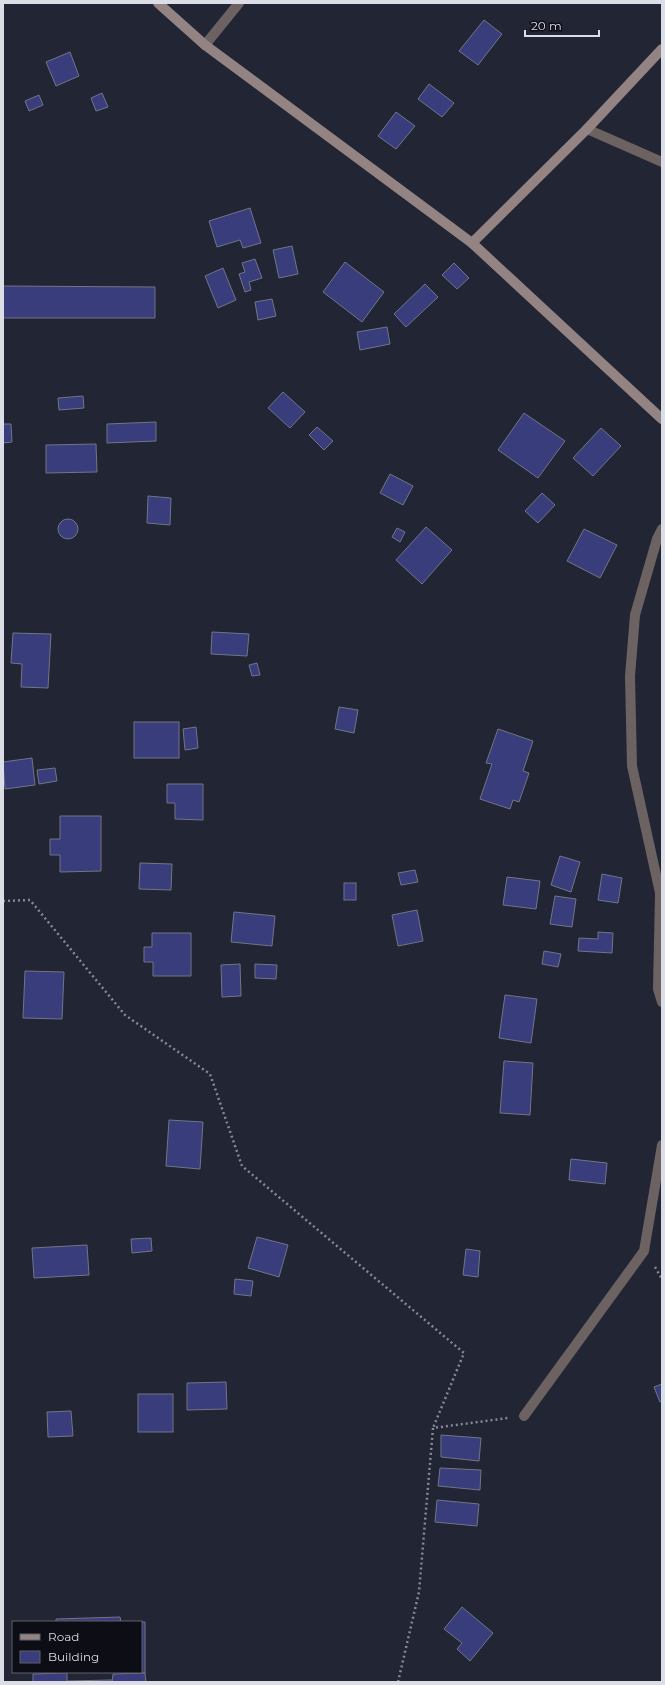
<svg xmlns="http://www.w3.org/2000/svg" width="665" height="1685" font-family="Montserrat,sans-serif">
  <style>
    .building { fill: #393d7b; stroke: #717586 }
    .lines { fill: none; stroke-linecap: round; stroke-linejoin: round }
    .path { stroke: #878995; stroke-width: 2.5; stroke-dasharray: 2 3; stroke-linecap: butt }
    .street { stroke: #6c6261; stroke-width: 10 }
    .secondary { stroke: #938483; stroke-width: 10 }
  </style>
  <rect width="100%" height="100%" fill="#222533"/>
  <g class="building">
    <path d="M484 20 502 34 478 65 459 51Z"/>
    <path d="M70 52 79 76 56 86 46 62Z"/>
    <path d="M429 84 454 103 442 117 418 99Z"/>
    <path d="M102 93 108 107 96 111 91 98Z"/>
    <path d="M39 95 43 105 29 111 25 101Z"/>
    <path d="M396 112 415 126 396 149 378 136Z"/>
    <path d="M250 208 261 243 243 248 240 240 217 247 209 221Z"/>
    <path d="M292 246 298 274 279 278 273 250Z"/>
    <path d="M255 259 262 278 249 282 251 290 245 292 239 274 245 272 242 263Z"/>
    <path d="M345 262 384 292 362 322 323 292Z"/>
    <path d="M454 263 469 278 457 289 442 275Z"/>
    <path d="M223 268 236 300 218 308 205 276Z"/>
    <path d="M425 284 438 297 406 327 394 314Z"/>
    <path d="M3 286 155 287V318H3Z"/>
    <path d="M272 299 276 316 258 320 255 302Z"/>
    <path d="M387 327 390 344 360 350 357 332Z"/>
    <path d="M283 392 305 412 290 428 268 408Z"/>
    <path d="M83 396 84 408 59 410 58 398Z"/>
    <path d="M524 413 565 441 538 478 498 450Z"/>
    <path d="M156 422V441L107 443V424Z"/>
    <path d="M3 424H11L12 442 3 443Z"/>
    <path d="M317 427 333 441 324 450 309 435Z"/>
    <path d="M601 428 621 446 593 476 573 458Z"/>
    <path d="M96 444 97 472 46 473V445Z"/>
    <path d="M390 474 413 486 403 505 380 493Z"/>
    <path d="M542 493 555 505 538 523 525 511Z"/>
    <path d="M148 496 171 498 170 525 147 523Z"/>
    <circle cx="68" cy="529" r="10"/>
    <path d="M426 527 452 550 422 584 396 560Z"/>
    <path d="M397 528 405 532 400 542 392 537Z"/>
    <path d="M584 529 617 545 600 578 567 561Z"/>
    <path d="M212 632 249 634 247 656 211 654Z"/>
    <path d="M13 633 51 634 48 688 21 687 22 664 11 663Z"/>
    <path d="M257 663 260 675 252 676 249 665Z"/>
    <path d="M339 707 358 710 354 733 335 729Z"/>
    <rect x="134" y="722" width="45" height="36"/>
    <path d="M196 727 198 748 185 750 183 729Z"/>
    <path d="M498 729 533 741 523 771 529 773 519 802 513 800 510 809 480 799 492 764 486 763Z"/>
    <path d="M32 758 35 785 5 789 3 762Z"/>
    <path d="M55 768 57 781 39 784 37 770Z"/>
    <path d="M167 784H203V820L175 819V803H167Z"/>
    <path d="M60 816H101V871L60 872V855H50V839H60Z"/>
    <path d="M560 856 580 862 571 892 551 885Z"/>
    <path d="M140 863 172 864 171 890 139 889Z"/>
    <path d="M415 870 418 882 401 885 398 873Z"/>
    <path d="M602 874 622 878 618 903 598 900Z"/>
    <path d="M507 877 540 881 536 909 503 905Z"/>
    <rect x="344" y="883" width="12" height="17"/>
    <path d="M555 896 576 899 572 927 550 924Z"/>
    <path d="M417 910 423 941 398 946 392 915Z"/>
    <path d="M234 912 275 916 272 946 231 942Z"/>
    <path d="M598 932 613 933 612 953 578 951 579 938 598 939Z"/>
    <path d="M152 933H191V976H153V962H144V947H152Z"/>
    <path d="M544 951 561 954 558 967 542 964Z"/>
    <path d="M240 964 241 996 222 997 221 965Z"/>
    <path d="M255 964 277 965 276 979 255 978Z"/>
    <path d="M25 971 64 972 62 1019 23 1018Z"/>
    <path d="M505 995 537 999 531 1043 499 1038Z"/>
    <path d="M504 1061 533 1063 530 1115 500 1113Z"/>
    <path d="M169 1120 203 1122 200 1169 166 1166Z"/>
    <path d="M571 1159 607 1163 605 1184 569 1180Z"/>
    <path d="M257 1237 288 1245 279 1277 248 1268Z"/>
    <path d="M151 1238 152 1251 132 1253 131 1239Z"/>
    <path d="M87 1245 89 1275 34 1278 32 1248Z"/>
    <path d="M466 1249 480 1251 478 1277 463 1275Z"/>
    <path d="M235 1279 253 1281 251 1296 234 1294Z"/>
    <path d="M226 1382 227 1409 187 1410V1383Z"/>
    <path d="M662 1384V1401L660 1402 654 1387Z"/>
    <rect x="138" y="1394" width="35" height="38"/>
    <path d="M71 1411 73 1436 48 1437 47 1412Z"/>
    <path d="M441 1435 481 1438 479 1461 441 1457Z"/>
    <path d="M440 1468 481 1470 480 1490 438 1486Z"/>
    <path d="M437 1500 479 1504 477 1526 435 1522Z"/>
    <path d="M462 1607 493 1633 470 1661 457 1649 462 1643 444 1629Z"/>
    <path d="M120 1617 121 1622H56V1619Z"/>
    <path d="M141 1622H145V1673H122V1672H141Z"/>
    <path d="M67 1673V1682H33V1674Z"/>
    <path d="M145 1673 146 1682H112L113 1674Z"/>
    <path d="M112 1680V1682H67V1681Z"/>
  </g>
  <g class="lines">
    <g class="path">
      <path d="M3 901 30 900 125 1015 210 1074 242 1166 464 1353 433 1428"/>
      <path d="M655 1267 662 1279"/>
      <path d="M398 1682 419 1592 433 1428 508 1418"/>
    </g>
    <g class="street">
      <path d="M205 45 239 3"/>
      <path d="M587 129 662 162"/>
      <path d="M662 529 657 539 635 615 630 676 632 766 660 893 658 989 662 1002"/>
      <path d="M524 1416 644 1251 662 1145"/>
    </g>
    <g class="secondary">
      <path d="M158 3 205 45 472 243 662 419"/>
      <path d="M472 243 587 129 662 49"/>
    </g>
  </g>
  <rect width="665" height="1685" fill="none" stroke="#dbdde7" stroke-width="8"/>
  <rect x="12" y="1621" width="130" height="52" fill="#0d0e15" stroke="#5f6169"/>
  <rect x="20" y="1634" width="20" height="6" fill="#938483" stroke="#5f6169"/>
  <text x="48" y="1641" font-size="12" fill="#dbdde7">Road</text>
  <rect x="20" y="1651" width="20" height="12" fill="#393d7b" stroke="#5f6169"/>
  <text x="48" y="1661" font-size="12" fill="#dbdde7">Building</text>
  <path d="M525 30v6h74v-6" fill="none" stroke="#dbdde7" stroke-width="2"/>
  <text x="531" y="30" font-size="12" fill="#dbdde7" stroke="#0d0e15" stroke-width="3" paint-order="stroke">20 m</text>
</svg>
